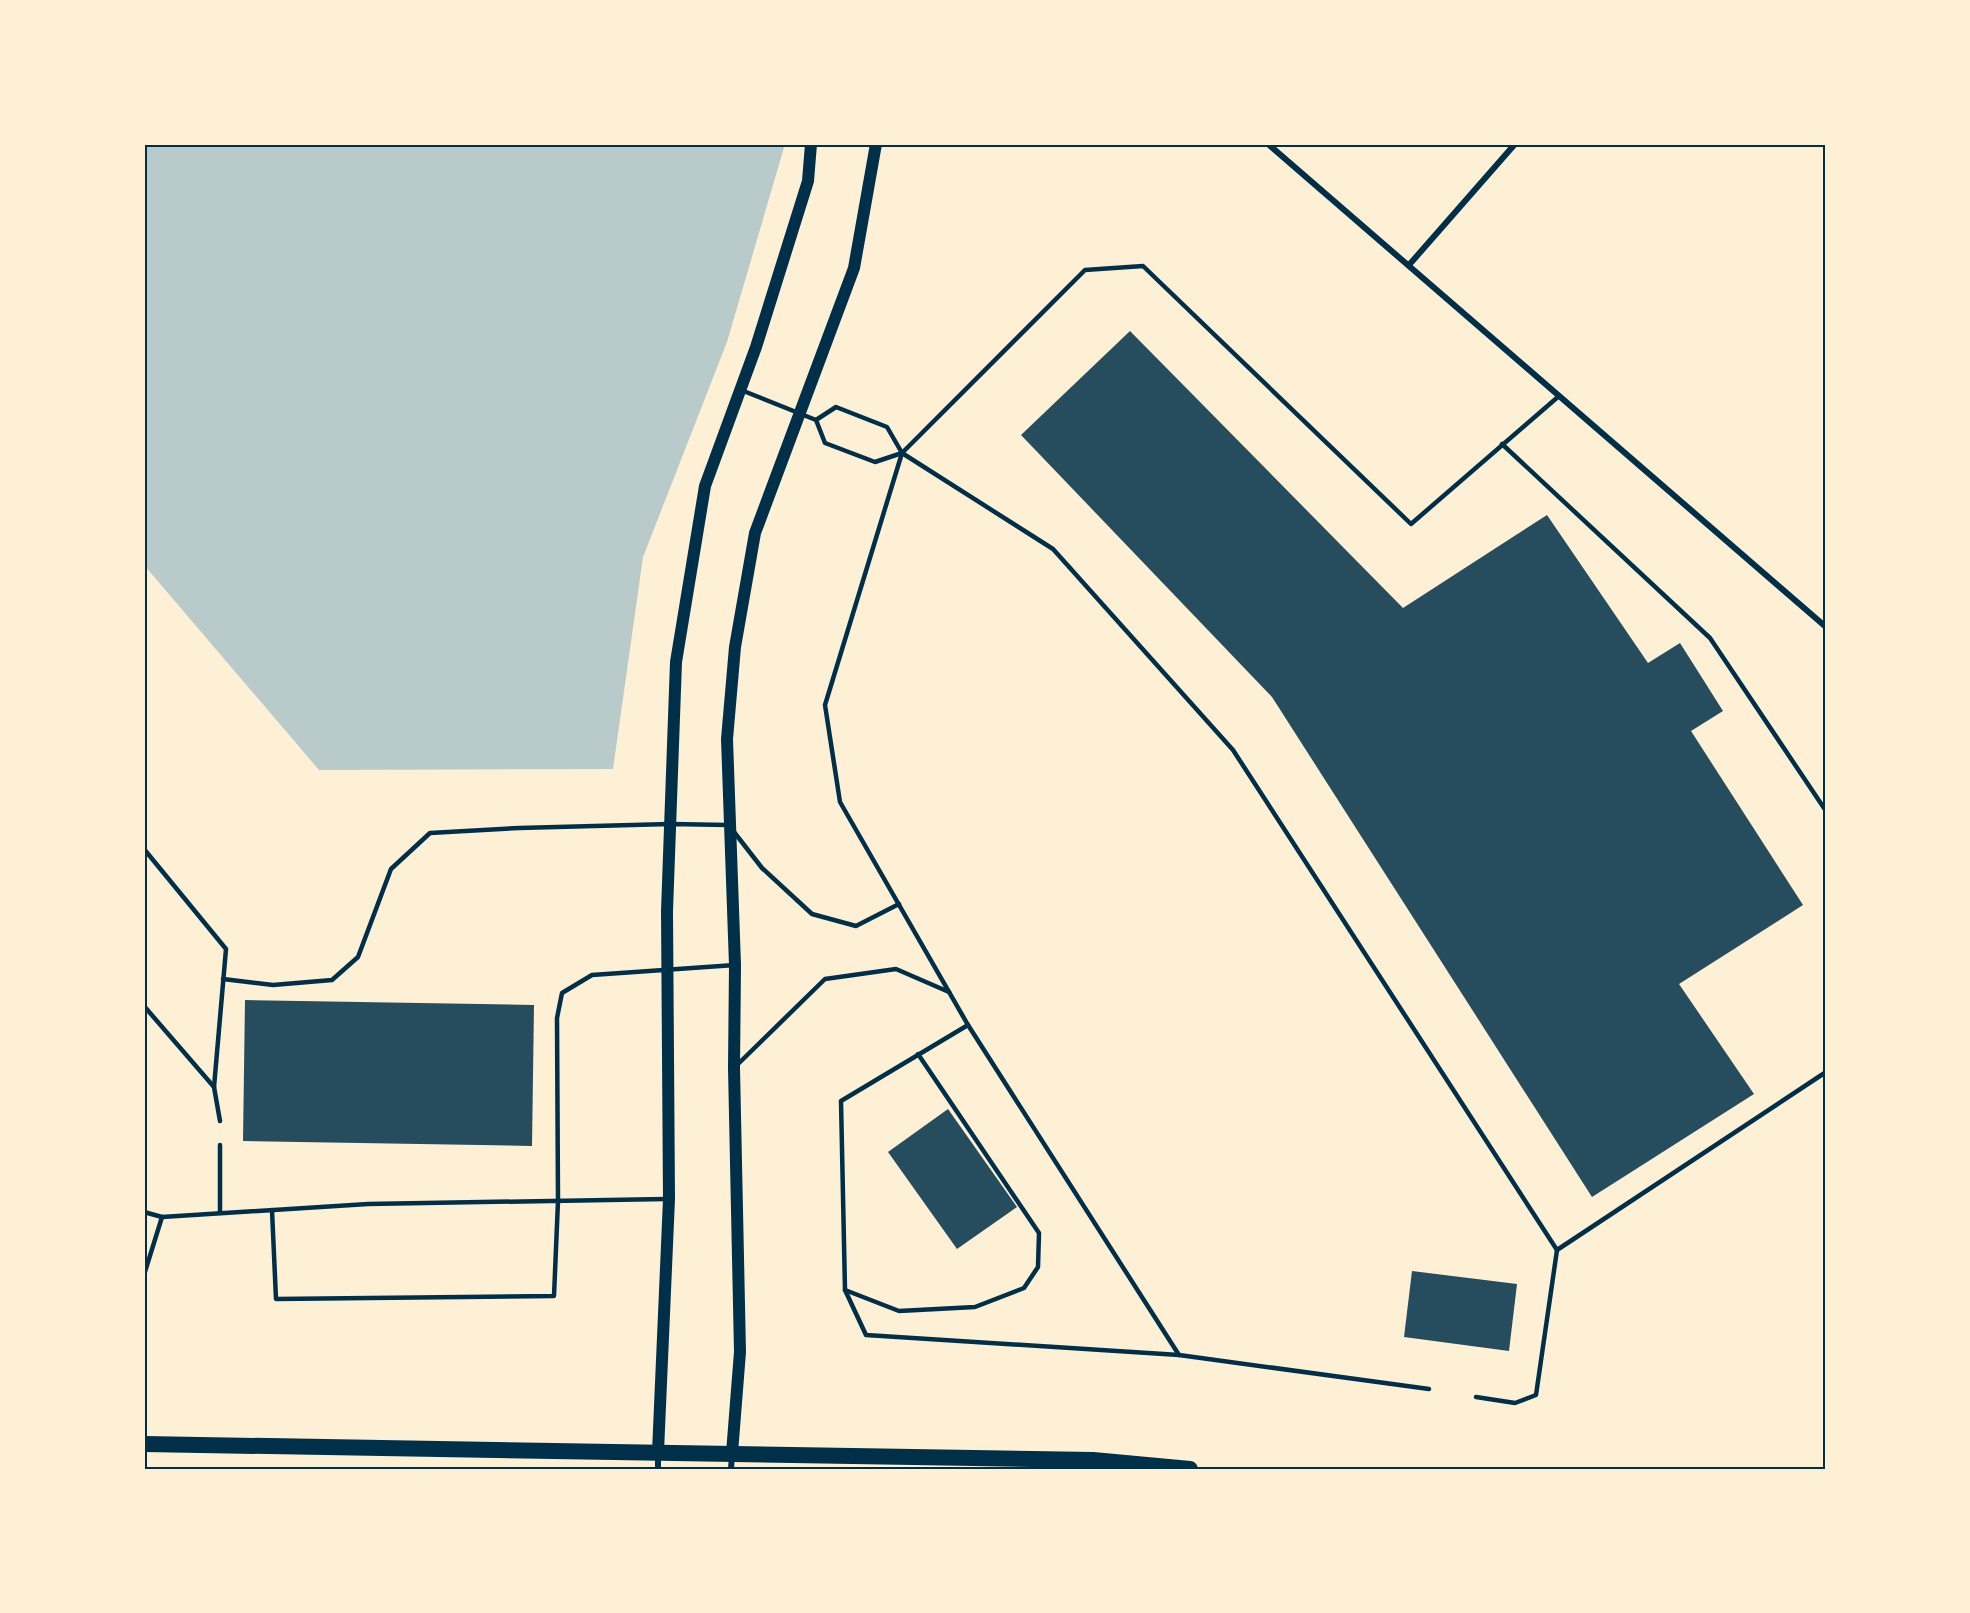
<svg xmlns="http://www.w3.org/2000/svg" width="1970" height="1613" font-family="'PT Sans Narrow',sans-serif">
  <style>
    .green { fill: #b9caca }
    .building { fill: #264d5e }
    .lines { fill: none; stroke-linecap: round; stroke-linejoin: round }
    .service { stroke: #003049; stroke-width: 4.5 }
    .minor { stroke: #003049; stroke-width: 6 }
    .secondary { stroke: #003049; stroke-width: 12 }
    .trunk { stroke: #003049; stroke-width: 16 }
    .neatline { fill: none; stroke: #003049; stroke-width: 2 }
  </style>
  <rect width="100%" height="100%" fill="#fdf0d5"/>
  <path class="green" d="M144 144H785L727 342 643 557 613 769 319 770 144 565Z"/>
  <g class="building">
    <path d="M1130 331 1403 608 1547 515 1648 663 1680 643 1723 711 1691 731 1803 905 1679 984 1754 1094 1592 1197 1272 697 1021 435Z"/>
    <path d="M245 1000 534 1005 532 1146 243 1141Z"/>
    <path d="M948 1109 1017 1207 957 1249 888 1152Z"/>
    <path d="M1412 1271 1517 1284 1509 1351 1404 1337Z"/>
  </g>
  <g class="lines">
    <g class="service">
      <path d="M741 390 816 420 825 443 875 462 902 453 1085 270 1143 266 1411 524 1559 396"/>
      <path d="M816 420 836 407 887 427 902 453 1053 549 1233 750 1557 1250 1536 1395 1515 1403 1476 1397"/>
      <path d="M1502 444 1710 638 1826 811"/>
      <path d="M902 453 825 705 840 802 968 1025 1179 1355"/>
      <path d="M734 832 762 868 812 914 856 926 899 904"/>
      <path d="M144 849 226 949 214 1087 220 1121"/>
      <path d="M223 979 273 985 332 980 358 957 391 869 430 833 519 828 670 824 728 825"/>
      <path d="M144 1006 214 1087"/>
      <path d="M968 1025 841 1101 845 1290 866 1335 1179 1355 1429 1389"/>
      <path d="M737 1065 825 979 896 969 949 992"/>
      <path d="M272 1210 276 1299 554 1296 558 1201 557 1018 562 993 592 975 735 965"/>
      <path d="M144 1212 162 1217 368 1204 666 1199"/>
      <path d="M220 1213V1145"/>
      <path d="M1557 1250 1826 1072"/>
      <path d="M144 1275 162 1217"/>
      <path d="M845 1290 899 1311 975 1307 1024 1288 1038 1267 1039 1233 918 1054"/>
    </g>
    <g class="minor">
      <path d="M1268 144 1826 627"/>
      <path d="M1409 265 1515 144"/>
      <path d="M658 1469V1453"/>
      <path d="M731 1469 732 1455"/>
    </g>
    <g class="secondary">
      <path d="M658 1452 669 1199 667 911 676 662 705 486 756 347 808 181 811 144"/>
      <path d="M732 1453 740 1352 734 1068 735 965 727 739 735 647 755 533 854 268 876 144"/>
    </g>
    <path class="trunk" d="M144 1444 1093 1460 1190 1469"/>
  </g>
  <rect width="1970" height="1613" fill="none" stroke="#fdf0d5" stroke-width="291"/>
  <rect x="146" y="146" width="1678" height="1322" class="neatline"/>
</svg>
